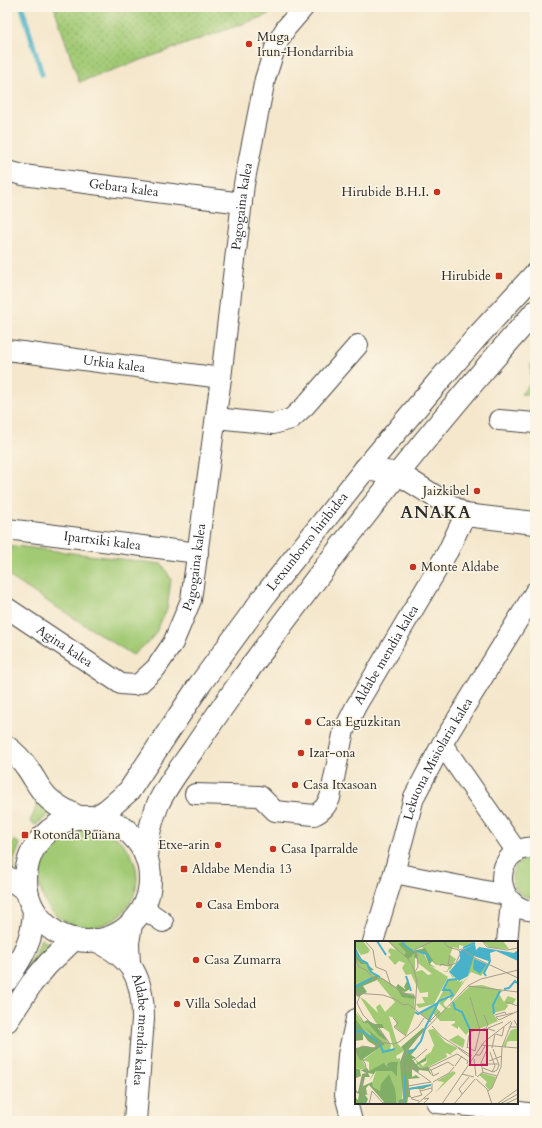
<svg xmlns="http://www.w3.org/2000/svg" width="542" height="1128" font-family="Cardo,serif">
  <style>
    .grass { fill: url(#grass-dots); stroke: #667a50 }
    .green { fill: #a2ca75; stroke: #667a50 }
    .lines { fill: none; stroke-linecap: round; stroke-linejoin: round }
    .stream { stroke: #4ab2c8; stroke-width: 5 }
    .minor-casing { stroke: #494743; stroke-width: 22 }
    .tertiary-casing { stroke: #494743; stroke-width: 24 }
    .secondary-casing { stroke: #494743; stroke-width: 24 }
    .minor { stroke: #fff; stroke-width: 20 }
    .tertiary { stroke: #fff; stroke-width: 22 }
    .secondary { stroke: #fff; stroke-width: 22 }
    .poi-dot { fill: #c8321e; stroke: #fcf5e5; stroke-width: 1.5 }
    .labels { text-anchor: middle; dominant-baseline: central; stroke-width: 3; stroke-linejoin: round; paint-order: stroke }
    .poi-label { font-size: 13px; fill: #2b2b2b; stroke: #fcf5e5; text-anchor: start }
    .street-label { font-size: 13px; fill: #2b2b2b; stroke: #fcf5e5 }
    .district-label { font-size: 17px; font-weight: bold; letter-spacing: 1px; fill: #2b2b2b; stroke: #fcf5e5 }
    .inset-river { fill: none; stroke: #4ab2c8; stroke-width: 2 }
    .inset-road { fill: none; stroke: #a49c8c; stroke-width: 1 }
    .view { fill: #c2185b; fill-opacity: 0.15; stroke: #c2185b; stroke-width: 2 }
    .inset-edge { fill: none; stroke: #2b2b2b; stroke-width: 2 }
  </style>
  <defs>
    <pattern id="grass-dots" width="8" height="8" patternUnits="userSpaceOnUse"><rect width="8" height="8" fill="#a2ca75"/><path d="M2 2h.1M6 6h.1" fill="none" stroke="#84a460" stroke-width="1.8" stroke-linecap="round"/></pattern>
  </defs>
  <rect width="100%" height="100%" fill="#fcf5e5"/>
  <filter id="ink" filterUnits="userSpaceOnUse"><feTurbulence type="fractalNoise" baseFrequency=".025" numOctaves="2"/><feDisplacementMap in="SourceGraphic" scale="8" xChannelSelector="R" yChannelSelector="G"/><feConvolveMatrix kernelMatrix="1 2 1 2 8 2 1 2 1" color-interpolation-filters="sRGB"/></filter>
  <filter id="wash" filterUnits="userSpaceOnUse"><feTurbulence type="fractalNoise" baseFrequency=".012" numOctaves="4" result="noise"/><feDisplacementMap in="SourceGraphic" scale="16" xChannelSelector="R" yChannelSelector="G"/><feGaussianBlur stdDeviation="0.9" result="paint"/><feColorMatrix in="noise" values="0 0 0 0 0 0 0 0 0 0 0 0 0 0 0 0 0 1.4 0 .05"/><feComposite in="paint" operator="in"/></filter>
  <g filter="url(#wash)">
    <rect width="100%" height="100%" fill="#f4e7cc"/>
    <g class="grass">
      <path d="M54 7H284L262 17 79 82Z"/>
      <path d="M41 939 51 945 42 954 27 978 20 973 37 949Z"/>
    </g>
    <g class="green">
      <path d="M531 364H535V395L521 394 531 383Z"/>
      <path d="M7 545 162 564 171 579 167 609 153 638 133 655 50 603 7 575Z"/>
      <path d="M36 795 51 811C48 817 41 820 36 825L30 821C35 812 37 805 36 795Z"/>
      <circle cx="88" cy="878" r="49"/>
      <path d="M14 840 20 844 14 860V868L12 872 7 870V855Z"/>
      <path d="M533 857H535V897C510 901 500 862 533 857Z"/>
    </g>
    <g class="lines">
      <path class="stream" d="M22 7 42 74"/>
    </g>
  </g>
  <g filter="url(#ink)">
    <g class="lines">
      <g class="minor-casing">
        <g id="minor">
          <path id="s1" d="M7 171 23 175 242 203"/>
          <path id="s2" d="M7 350 221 378"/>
          <path d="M216 418 273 424 291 419 305 406 358 345"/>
          <path d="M499 420 535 423"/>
          <path id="s3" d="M7 529 198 553"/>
          <path id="s4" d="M7 608 121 684 134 685 140 683 156 668 173 643 191 600 221 378 244 184 265 79 276 45 286 28 304 7"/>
          <path d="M442 744 517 852"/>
          <path id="s5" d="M195 794 260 796 275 811 314 815C323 811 326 806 330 798L344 730 356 706 448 551 465 515"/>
          <path d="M535 847C528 848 520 848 514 853 495 869 499 899 523 909 526 910 531 910 535 911"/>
          <path d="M394 873 506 895"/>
          <path d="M143 908 163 922"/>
          <path id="s6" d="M373 942 394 873 414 797 442 744 535 592"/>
          <path d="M507 942 511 902"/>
          <path d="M437 1103 490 1108 535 1114"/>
          <path d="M352 1121 345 1095 348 1055 356 1019"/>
        </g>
      </g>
      <g class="tertiary-casing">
        <g id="tertiary">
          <path d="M365 469 399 474 465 515 535 523"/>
          <path d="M7 747C15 753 22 760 28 769 35 779 40 791 49 799 59 808 70 813 81 818"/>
          <path d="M7 877 27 891"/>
          <path id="s7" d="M95 940C133 958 143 978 143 1019L135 1121"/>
          <path d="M129 964 128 943 131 924"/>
        </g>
      </g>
      <g class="secondary-casing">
        <g id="secondary">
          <circle cx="88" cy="879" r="62"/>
          <path id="s8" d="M94 818 107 810 129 791 198 687 266 594 365 469 438 382 476 338 535 274"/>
          <path d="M146 857C147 839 151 821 158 804 167 785 181 767 193 750 213 720 234 691 255 661 343 541 435 423 535 312"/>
          <path d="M7 980C23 956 33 940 34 910"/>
          <path d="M7 1021 32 983 48 964 74 939"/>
        </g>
      </g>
      <use href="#minor" class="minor"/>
      <use href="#tertiary" class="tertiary"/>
      <use href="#secondary" class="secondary"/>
    </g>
  </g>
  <g class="poi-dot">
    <circle cx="249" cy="44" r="4"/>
    <circle cx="437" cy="192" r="4"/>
    <rect x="495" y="272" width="8" height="8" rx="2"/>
    <circle cx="477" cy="491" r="4"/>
    <circle cx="413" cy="567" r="4"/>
    <circle cx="308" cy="722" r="4"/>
    <circle cx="301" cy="753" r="4"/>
    <circle cx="295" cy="785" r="4"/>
    <rect x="21" y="831" width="8" height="8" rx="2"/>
    <circle cx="218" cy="845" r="4"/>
    <circle cx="273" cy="849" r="4"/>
    <rect x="180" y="865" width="8" height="8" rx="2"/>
    <circle cx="199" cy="905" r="4"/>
    <circle cx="196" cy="960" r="4"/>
    <circle cx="177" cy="1004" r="4"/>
  </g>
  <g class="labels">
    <g class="poi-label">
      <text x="257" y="37">Muga<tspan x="257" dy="15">Irun-Hondarribia</tspan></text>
      <text x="429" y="192" text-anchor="end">Hirubide B.H.I.</text>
      <text x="491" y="276" text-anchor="end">Hirubide</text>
      <text x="469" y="491" text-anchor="end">Jaizkibel</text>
      <text x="421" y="567">Monte Aldabe</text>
      <text x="316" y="722">Casa Eguzkitan</text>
      <text x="309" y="753">Izar-ona</text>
      <text x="303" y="785">Casa Itxasoan</text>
      <text x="33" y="835">Rotonda Puiana</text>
      <text x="210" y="845" text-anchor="end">Etxe-arin</text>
      <text x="281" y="849">Casa Iparralde</text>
      <text x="192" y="869">Aldabe Mendia 13</text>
      <text x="207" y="905">Casa Embora</text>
      <text x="204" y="960">Casa Zumarra</text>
      <text x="185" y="1004">Villa Soledad</text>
    </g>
    <g class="street-label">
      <text stroke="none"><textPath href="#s1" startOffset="118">Gebara kalea</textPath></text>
      <text stroke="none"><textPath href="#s4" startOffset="652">Pagogaina kalea</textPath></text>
      <text stroke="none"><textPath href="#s2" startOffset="108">Urkia kalea</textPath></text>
      <text stroke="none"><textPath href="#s3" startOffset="96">Ipartxiki kalea</textPath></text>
      <text stroke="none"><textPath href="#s8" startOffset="351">Letxunborro hiribidea</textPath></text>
      <text stroke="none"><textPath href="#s4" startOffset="288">Pagogaina kalea</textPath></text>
      <text stroke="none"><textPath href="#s4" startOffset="69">Agina kalea</textPath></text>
      <text stroke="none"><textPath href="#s5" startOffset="305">Aldabe mendia kalea</textPath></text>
      <text stroke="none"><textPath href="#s6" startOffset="195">Lekuona Misiolaria kalea</textPath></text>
      <text stroke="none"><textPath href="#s7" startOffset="110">Aldabe mendia kalea</textPath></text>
    </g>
    <g class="district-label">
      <text x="436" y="512">ANAKA</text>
    </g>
  </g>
  <g transform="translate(355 941)">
    <rect width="163" height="163" fill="#f4e7cc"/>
    <path d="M0 0H8L15 9 13 12 6 14 0 5ZM33 0H118L119 2 113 6 104 4V8L98 6 95 14 101 18 94 31 99 36 98 37 94 31 95 27 92 31 87 30H92L94 25 81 24 67 6 56 10 43 3 52 11 54 18 60 12V31L67 29 73 34 77 33 63 22 62 11H65L69 13 74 24 93 36 79 63 64 67 61 63 70 62 67 56H73V51L65 52 56 33 51 34 47 27 50 22 44 20 40 24 33 16 36 14 33 10 35 7 41 9ZM127 0H148L154 8 135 7ZM118 16 133 25 126 35 116 31 96 60 95 57 113 35ZM0 17 11 23 16 32 21 34 0 44ZM24 35 59 58 60 72 51 95 39 85 42 84 39 77 34 75 42 102 49 110 41 115 42 118 45 117 47 134V159L43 163 33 134 25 150 17 146V142L21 130 37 129 42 136 43 122 35 121 14 130V121L8 119 28 104 11 87 16 95H14L0 77V70L8 82 13 81 36 104 35 109H39L34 91 21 82 5 56 10 59 23 72 21 66 25 63 30 71 40 61 22 39ZM127 44 148 50 144 53 149 61 153 55 161 58 158 63H152L153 65 150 69 138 72 143 80 117 91 102 73 103 71 94 65 115 45ZM163 87V100H155L152 101 151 106 148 105 156 89ZM79 88 90 101 103 107 96 112 97 114 91 112 92 116 73 126 65 127 59 117 68 125 72 121 70 115 76 111 79 104 73 89ZM0 110 9 122 11 129 0 127Z" fill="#a2ca75"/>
    <path d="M48 1 57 10 70 7 81 24 77 20 75 23 81 27 74 24 70 13 65 11H62V18L59 16 60 12 54 18 49 15 51 11 43 3ZM0 5 7 19 19 29 14 30 11 23H6L0 17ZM21 34 24 35 22 39 8 45 12 51 3 56 0 53V44ZM53 38 55 48 50 51 45 50 60 55 58 68 59 58 47 56 41 46 43 43 51 49 49 46ZM0 68 9 81 12 79 19 83H27L29 87H23L34 101 24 95 13 82H8ZM0 77 14 95 16 94 10 86 30 103 8 118 10 120 5 119 0 110V104L1 107 10 105 19 107 21 105 13 100 8 93V99L0 100ZM68 87 70 88 53 109 62 107 56 114 61 117 57 118 61 123 71 116V120L62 124 65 127 73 126 77 135 73 130 64 129 63 132 57 128V136L61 134 65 137 53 138 54 147 76 144 68 148H55V156H53L52 163H43L44 159 48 158 45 121 49 110 46 106ZM35 121H43L42 136 37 130H21L14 140 18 133 13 132 15 136H10L8 145 17 141 18 146 25 150 26 143 34 133 40 148 42 163H26L29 161 14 144 11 147 12 153H14L10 154 13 158 11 163H1L0 156 3 159 4 153 0 151 1 149 3 151 7 133 11 132 5 129 6 135 1 137 0 127 7 129 12 127 14 130 29 122 33 126 31 123Z" fill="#81ae66"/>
    <path d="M100 38 105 41 108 39 104 48 99 53 96 50V54L91 55H96L89 56 85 60 74 80 65 73 71 68 80 65 94 39Z" fill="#a2ca75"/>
    <path d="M94 56 88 63 92 67 98 66 116 88 111 94 103 85V88L96 84 100 82V80H85L77 71 81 66 86 72 90 68 84 62 87 58ZM103 94 110 99 108 107 94 99ZM98 130 101 132 80 152 89 141 82 140ZM127 132 141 136 137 147 134 149 130 144 132 141 124 134Z" fill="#a2ca75"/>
    <path d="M120 3 121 9 124 6 159 12 161 10 163 11V20L141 10 135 12 136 21 119 15 113 35 104 40 94 31 105 18V10ZM119 18 132 23 125 33 118 28Z" fill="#4ab2c8"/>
    <path class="inset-river" d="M22 0 31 14M47 0 50 5 58 10M108 7 120 2M0 9 6 19 12 22 16 31 25 36M62 10 72 13 75 20M51 35 56 50M131 35 129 32 135 20M0 46 17 37M149 48 154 47 160 40 162 42M98 61 100 68 107 71 116 91M60 71 63 73 83 62M139 73 138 64 145 50M0 91 7 90 23 101M25 103 28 111 40 108M52 112 59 109 66 100 71 85 84 60 98 54 95 49H88L93 39 102 38M50 134V163M54 148 76 144"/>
    <path class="inset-road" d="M10 0 18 9 21 26 31 30 36 45M33 0 53 18 58 26 62 40 60 68M88 0 93 6 104 9M127 0 132 6 152 9 163 7M95 14 93 23 97 24M0 17 4 26 11 29 18 37 28 38 50 53H58L61 58M85 25 86 23 93 25 101 22 105 13 104 9 107 8 120 17 163 37M59 32 63 26 62 12 59 9 78 0M113 45 163 51M0 52 28 54 40 58 48 64 53 63 76 81M6 52 2 62 8 74 16 82 22 84 35 103M115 56 125 89M151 61 163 65M158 72 141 76 144 79 163 70M129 74 133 84 131 87M140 74 150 71 151 73M38 77 43 82 39 86 51 95M74 81 85 70M77 85 87 96 117 115M154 86H163L159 79M133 87 148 81M141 93 147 95 149 86M126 104 163 107M112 106 120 110 125 89 131 87 140 90M103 107 116 117M112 107 114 94M137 107 140 93M0 109 10 122 12 132 7 136 9 163M0 110 7 105 19 107 26 101 38 103 44 101 63 86 69 77M135 111 140 125 137 131M121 114H125L130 105M119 118 121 135M58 120 52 127 54 153 57 158 64 160M134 120 147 115M126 123H144M100 125 107 115M58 127V120L72 108M73 127 76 129 93 121 99 125M128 127 138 131 142 129 144 124 138 108M51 128H58L76 141M59 128 73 127 102 113 113 120 112 123M76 129 78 135 84 132M127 131 142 135M107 133 119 136M122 136 128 131 126 122 133 106M121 138 132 148 137 163M78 141 94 132 99 126M53 145 76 141M65 148V150L77 147M133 150 137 147 146 126 147 106 157 81M107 153 104 148 114 136M56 157 67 154 65 150M69 162 74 157 69 158M14 163 17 150 29 163M49 163 48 120 55 104 114 44 126 38 163 29M62 163 77 150V142M87 163 129 101 156 80M99 163 120 138M142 163 163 148M145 163 163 153M150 163 163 157"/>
    <path class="view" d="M115 89H132V124H115Z"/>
    <rect width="163" height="163" class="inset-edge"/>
  </g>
  <rect width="542" height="1128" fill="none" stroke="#fcf5e5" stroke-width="24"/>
</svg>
